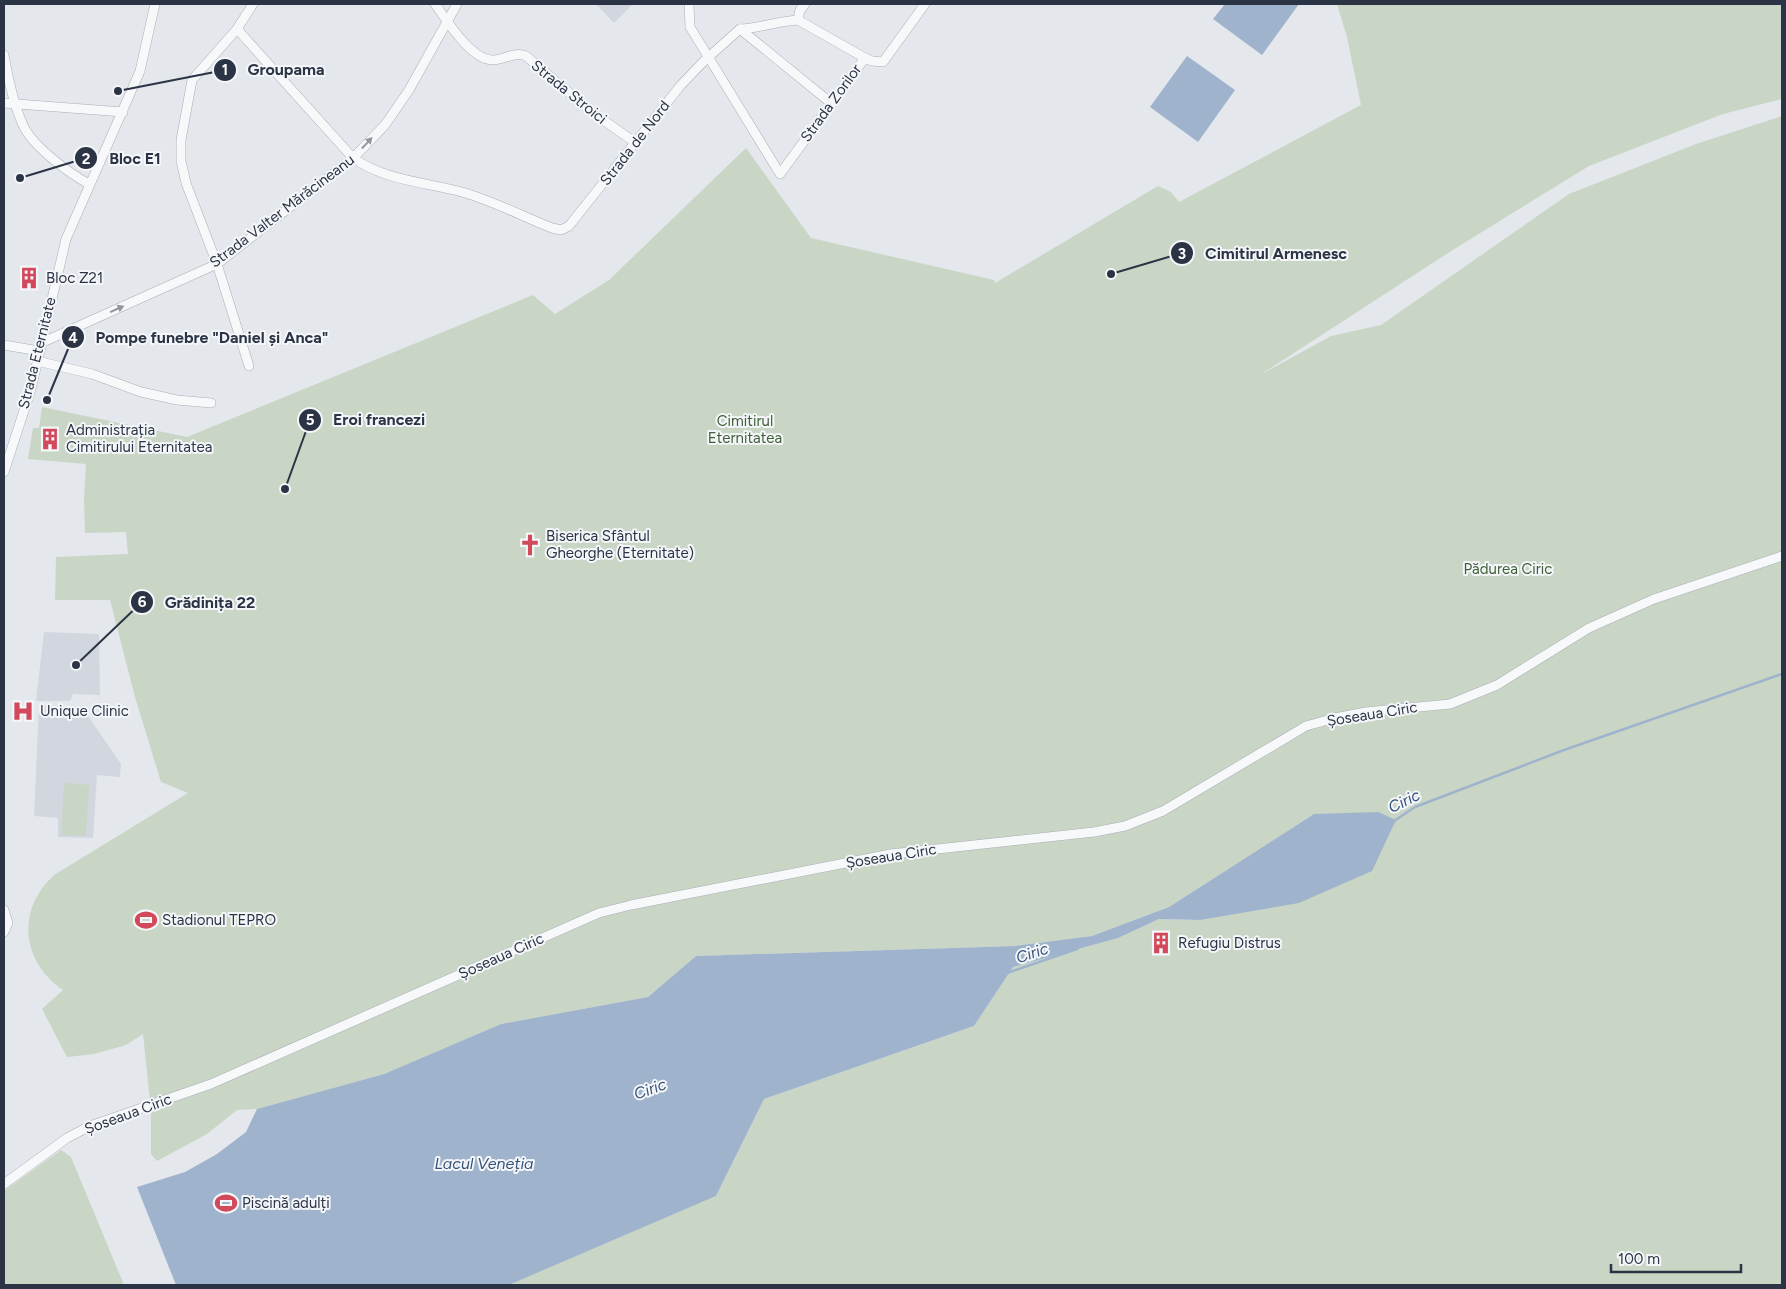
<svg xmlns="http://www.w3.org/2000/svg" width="1786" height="1289" font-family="Figtree,sans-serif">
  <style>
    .built { fill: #d2d6de }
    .green { fill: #c9d6c5 }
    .water { fill: #9fb4cc }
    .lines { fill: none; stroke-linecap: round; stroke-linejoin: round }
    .stream { stroke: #9fb4cc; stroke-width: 2.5 }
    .minor-casing { stroke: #a9aeb7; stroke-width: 10 }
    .minor { stroke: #f7f8fa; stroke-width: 9 }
    .oneway { fill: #9196a0 }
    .labels { text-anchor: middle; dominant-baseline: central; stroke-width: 4; stroke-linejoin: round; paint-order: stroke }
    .street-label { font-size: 15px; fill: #2b3445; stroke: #f4f6f9 }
    .poi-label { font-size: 15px; fill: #2b3445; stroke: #f4f6f9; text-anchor: start }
    .park-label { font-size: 15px; fill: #3f6138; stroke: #f4f6f9 }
    .water-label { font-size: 16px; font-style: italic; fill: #34527a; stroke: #f4f6f9 }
    .leader { fill: none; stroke: #2b3445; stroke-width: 2 }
    .callout-dot { fill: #2b3445; stroke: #f4f6f9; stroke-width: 2 }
    .mark-label { font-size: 15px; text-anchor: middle; font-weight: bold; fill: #fff }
    .callout-label { font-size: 16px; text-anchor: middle; font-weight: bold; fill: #2b3445; stroke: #f4f6f9; stroke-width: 4; stroke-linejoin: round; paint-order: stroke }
  </style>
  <rect width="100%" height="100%" fill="#e4e7ec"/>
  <g class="built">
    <path d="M596 4H633L614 23Z"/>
    <path d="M44 632 99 634 100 695 73 694 70 701H36Z"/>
    <path d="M39 706H81L121 764 120 777 97 775 93 838 58 837V818L34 816Z"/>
  </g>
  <g class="green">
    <path d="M1337 4H1782V99L1723 114 1589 166 1448 253 1260 375 1331 336 1381 325 1569 194 1696 144 1782 116V1285H509L716 1196 764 1099 974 1026 1013 967 1118 938 1159 919 1200 920 1314 814 1169 907 1092 936 1015 946 696 956 648 997 501 1024 384 1074 257 1109 237 1110 207 1134 157 1161 151 1154V1111L143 1034 126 1045 94 1054 67 1057 42 1009 63 990C21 961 16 910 54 875L188 793 161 782 135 697 110 600H55L56 557 128 554 126 532 85 533 84 499 86 464 28 459 33 428H39L42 407 187 437 533 295 555 314 609 280 746 148 811 238 994 280 995 283 1158 186 1171 192 1179 202 1361 105 1347 37Z"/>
    <path d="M64 783 89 785 86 836 61 835Z"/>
    <path d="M61 1150 71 1157 124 1285H4V1191Z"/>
  </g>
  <g class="water">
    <path d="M1225 4H1299L1262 55 1213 19Z"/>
    <path d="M1187 56 1235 90 1198 142 1150 107Z"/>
    <path d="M1378 812 1396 820 1372 871 1299 903 1200 920 1159 919 1118 938 1013 967 974 1026 764 1099 716 1196 509 1285H176L137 1187 185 1172 217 1154 246 1132 257 1109 384 1074 501 1024 648 997 696 956 1015 946 1092 936 1169 907 1314 814Z"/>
  </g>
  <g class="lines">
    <g class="stream">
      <path d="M1394 821 1415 807 1564 750 1782 674"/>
      <path d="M1007 973 1077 949"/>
    </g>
    <g class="minor-casing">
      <g id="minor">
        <path d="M435 4C446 19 470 59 492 60 504 60 514 51 526 56L593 113 636 143"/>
        <path d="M689 4 690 27 780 174 865 58 872 61 883 62 925 4"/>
        <path d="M798 20 865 58"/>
        <path d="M237 29 353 158C386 181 425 182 462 192 493 201 522 216 552 228L561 230 569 226 681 85 704 61 740 29"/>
        <path d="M740 29 831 103"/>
        <path d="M740 29C760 28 779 21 798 20L800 10 805 4"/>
        <path d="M4 55C8 78 13 103 23 125 32 146 70 174 89 184"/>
        <path d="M4 103 123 112"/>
        <path d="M41 343 217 264 353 158 385 125 409 90 457 4"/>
        <path d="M4 345 39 351"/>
        <path d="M37 361 92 374 141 392 177 400 211 403"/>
        <path d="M249 366 217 264 186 183 181 161V140L192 80 237 29 253 4"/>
        <path d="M4 472 31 389 66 239 140 71 155 4"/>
        <path d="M4 910 8 923 4 932"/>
        <path d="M4 1184 67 1138 90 1126 211 1084 599 913 631 905 891 854 1094 832 1125 826 1163 811 1306 726 1335 718 1366 712 1450 704 1497 685 1589 628 1654 599 1782 556"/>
      </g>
    </g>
    <use href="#minor" class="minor"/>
  </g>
  <defs><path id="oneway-solid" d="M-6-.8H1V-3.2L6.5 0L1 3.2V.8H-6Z" transform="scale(1.25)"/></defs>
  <g class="oneway">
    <use href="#oneway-solid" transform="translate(367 143) rotate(-47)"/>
    <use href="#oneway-solid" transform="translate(117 309) rotate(-24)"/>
  </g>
  <defs>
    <g id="building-bare" transform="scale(1.725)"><path d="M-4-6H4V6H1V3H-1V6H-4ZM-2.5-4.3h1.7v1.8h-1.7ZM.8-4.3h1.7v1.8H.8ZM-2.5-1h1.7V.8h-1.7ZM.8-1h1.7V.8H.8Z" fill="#d1495b" stroke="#f4f6f9" stroke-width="2.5" paint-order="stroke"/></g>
    <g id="church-bare" transform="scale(1.725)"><path d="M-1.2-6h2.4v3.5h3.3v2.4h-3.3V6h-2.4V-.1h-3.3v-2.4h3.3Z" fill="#d1495b" stroke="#f4f6f9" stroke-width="2.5" paint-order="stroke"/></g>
    <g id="hospital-bare" transform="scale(1.725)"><path d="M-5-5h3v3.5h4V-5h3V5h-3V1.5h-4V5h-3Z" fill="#d1495b" stroke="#f4f6f9" stroke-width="2.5" paint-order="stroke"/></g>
    <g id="stadium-bare" transform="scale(1.725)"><path d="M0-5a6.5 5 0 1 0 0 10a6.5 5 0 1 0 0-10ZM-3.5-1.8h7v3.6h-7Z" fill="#d1495b" stroke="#f4f6f9" stroke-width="2.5" paint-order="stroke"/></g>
  </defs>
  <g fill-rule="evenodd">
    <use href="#building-bare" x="29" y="278"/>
    <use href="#building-bare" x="50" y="439"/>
    <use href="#church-bare" x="530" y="545"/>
    <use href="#hospital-bare" x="23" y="711"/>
    <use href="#stadium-bare" x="146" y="920"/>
    <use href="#building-bare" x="1161" y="943"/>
    <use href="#stadium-bare" x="226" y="1203"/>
  </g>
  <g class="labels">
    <g class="street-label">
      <text transform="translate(569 92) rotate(39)">Strada Stroici</text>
      <text transform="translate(831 103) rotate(-54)">Strada Zorilor</text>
      <text transform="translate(635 143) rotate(-52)">Strada de Nord</text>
      <text transform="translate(282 211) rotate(-37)">Strada Valter Mărăcineanu</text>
      <text transform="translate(37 353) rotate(-76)">Strada Eternitate</text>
      <text transform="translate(1372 714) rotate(-9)">Șoseaua Ciric</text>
      <text transform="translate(891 856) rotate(-9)">Șoseaua Ciric</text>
      <text transform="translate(501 956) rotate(-24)">Șoseaua Ciric</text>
      <text transform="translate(128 1114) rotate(-20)">Șoseaua Ciric</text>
    </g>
    <g class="poi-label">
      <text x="46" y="278">Bloc Z21</text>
      <text x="66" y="430">Administrația<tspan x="66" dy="17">Cimitirului Eternitatea</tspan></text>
      <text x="546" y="536">Biserica Sfântul<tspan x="546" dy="17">Gheorghe (Eternitate)</tspan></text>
      <text x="40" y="711">Unique Clinic</text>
      <text x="162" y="920">Stadionul TEPRO</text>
      <text x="1178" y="943">Refugiu Distrus</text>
      <text x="242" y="1203">Piscină adulți</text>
    </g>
    <g class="park-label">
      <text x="745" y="421">Cimitirul<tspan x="745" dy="17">Eternitatea</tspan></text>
      <text x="1508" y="569">Pădurea Ciric</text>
    </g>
    <g class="water-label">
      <text transform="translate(1404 801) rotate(-26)">Ciric</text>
      <text transform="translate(1032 953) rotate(-19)">Ciric</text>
      <text transform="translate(650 1089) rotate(-20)">Ciric</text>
      <text x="484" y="1163">Lacul Veneția</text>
    </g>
  </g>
  <path class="leader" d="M118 91L225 70M20 178L86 158M1111 274L1182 253M47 400L73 337M285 489L310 420M76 665L142 602"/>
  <g class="callout-dot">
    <circle cx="118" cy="91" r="5"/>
    <circle cx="20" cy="178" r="5"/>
    <circle cx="1111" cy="274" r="5"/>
    <circle cx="47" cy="400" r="5"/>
    <circle cx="285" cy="489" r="5"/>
    <circle cx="76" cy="665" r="5"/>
    <circle cx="225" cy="70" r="12"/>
    <circle cx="86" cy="158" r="12"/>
    <circle cx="1182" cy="253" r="12"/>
    <circle cx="73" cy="337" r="12"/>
    <circle cx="310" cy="420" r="12"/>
    <circle cx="142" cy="602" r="12"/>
  </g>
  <g class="mark-label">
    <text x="225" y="75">1</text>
    <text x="86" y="164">2</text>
    <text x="1182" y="259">3</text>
    <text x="73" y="343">4</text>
    <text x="310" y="425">5</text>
    <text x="142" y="607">6</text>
  </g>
  <g class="callout-label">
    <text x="286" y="75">Groupama</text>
    <text x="135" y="164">Bloc E1</text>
    <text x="1276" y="259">Cimitirul Armenesc</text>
    <text x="212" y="343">Pompe funebre "Daniel și Anca"</text>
    <text x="379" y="425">Eroi francezi</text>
    <text x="210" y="608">Grădinița 22</text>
  </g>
  <rect width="1786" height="1289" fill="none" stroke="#2b3445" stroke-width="10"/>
  <path d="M1611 1264v8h130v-8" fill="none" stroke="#2b3445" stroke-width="2.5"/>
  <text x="1618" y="1264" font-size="15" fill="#2b3445" stroke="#f4f6f9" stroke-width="4" paint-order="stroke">100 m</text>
</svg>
